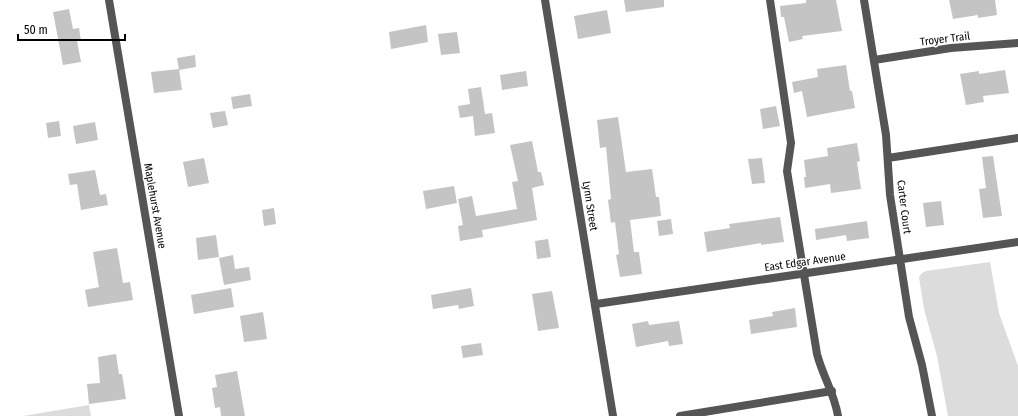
<svg xmlns="http://www.w3.org/2000/svg" width="1018" height="416" font-family="'Fira Sans Condensed',sans-serif">
  <style>
    .green { fill: #dcdcdc }
    .building { fill: #c4c4c4 }
    .lines { fill: none; stroke-linecap: round; stroke-linejoin: round }
    .service { stroke: #555; stroke-width: 8 }
    .minor { stroke: #555; stroke-width: 8 }
    .labels { text-anchor: middle; dominant-baseline: central; stroke-width: 3; stroke-linejoin: round; paint-order: stroke }
    .street-label { font-size: 11px; fill: #000; stroke: #fff }
  </style>
  <rect width="100%" height="100%" fill="#fff"/>
  <g class="green">
    <path d="M990 262 999 313 1018 366V416H948L937 356 924 309 919 277 922 273 926 271Z"/>
    <path d="M89 405 91 416H23Z"/>
  </g>
  <g class="building">
    <path d="M624 0H664V7L626 12Z"/>
    <path d="M806 0H836L842 31 802 36 803 39 789 42 784 17H781L780 6 806 3Z"/>
    <path d="M949 0H995L997 15 978 18V15L953 19Z"/>
    <path d="M69 9 73 29 79 28 81 41H77L81 62 63 65 53 12Z"/>
    <path d="M607 10 611 33 578 39 574 16Z"/>
    <path d="M426 25 428 42 391 49 389 32Z"/>
    <path d="M457 32 460 53 441 55 438 34Z"/>
    <path d="M195 55 196 67 179 70 177 58Z"/>
    <path d="M846 65 850 91H852L855 108 807 117 802 91 794 93 792 82 818 77 817 69Z"/>
    <path d="M179 69 182 90 154 93 151 72Z"/>
    <path d="M1005 70 1009 93 983 96 984 102 966 105 960 74 979 71V74Z"/>
    <path d="M526 71 528 86 502 90 500 75Z"/>
    <path d="M481 87 485 114 492 113 495 133 475 136 473 116 460 118 458 106 470 104 468 89Z"/>
    <path d="M250 94 252 106 233 109 231 97Z"/>
    <path d="M776 106 780 126 763 129 760 109Z"/>
    <path d="M225 111 228 125 213 128 210 113Z"/>
    <path d="M618 117 626 172 652 169 656 197H659L661 216 630 220 634 252H639L642 274 620 277 616 255 619 254 615 222 611 223 608 200 611 199 606 147 600 148 597 120Z"/>
    <path d="M59 121 61 136 48 138 46 123Z"/>
    <path d="M95 122 98 140 76 144 73 126Z"/>
    <path d="M532 141 538 172H541L544 185 532 188 537 220 482 230 483 237 460 241 458 226 463 225 458 199 472 196 476 216 517 209 512 182 518 181 510 145Z"/>
    <path d="M857 143 860 161 857 162 861 189 831 193 830 184 805 188 804 177H806L804 160 828 156 827 148Z"/>
    <path d="M993 156 1002 216 983 218 979 189 986 188 982 157Z"/>
    <path d="M204 158 209 183 188 187 183 162Z"/>
    <path d="M762 158 765 183 752 184 748 159Z"/>
    <path d="M95 170 100 195 106 194 108 205 81 210 77 184 70 185 68 174Z"/>
    <path d="M454 186 457 203 426 209 423 191Z"/>
    <path d="M941 201 944 225 926 227 923 203Z"/>
    <path d="M274 208 276 224 264 226 262 210Z"/>
    <path d="M780 217 784 242 761 245V243L707 252 704 232 730 228 729 224Z"/>
    <path d="M671 219 673 234 659 236 657 221Z"/>
    <path d="M867 221 869 238 847 241 846 235 816 240 815 229Z"/>
    <path d="M216 235 219 257 198 260 196 238Z"/>
    <path d="M548 239 551 257 537 259 535 241Z"/>
    <path d="M117 248 123 283 130 282 133 300 88 307 85 290 99 287 93 252Z"/>
    <path d="M233 255 235 269 249 267 251 280 224 285 219 258Z"/>
    <path d="M231 288 234 307 194 314 191 295Z"/>
    <path d="M471 288 474 306 459 309 458 305 433 309 431 295Z"/>
    <path d="M552 291 559 328 538 331 532 294Z"/>
    <path d="M795 308 797 327 751 334 749 320 773 316 772 312Z"/>
    <path d="M263 312 267 339 244 342 240 316Z"/>
    <path d="M648 321 649 325 679 321 683 344 669 346 668 341 636 347 632 324Z"/>
    <path d="M481 343 483 355 463 358 461 346Z"/>
    <path d="M116 354 119 374H122L126 399 89 404 87 384 100 383 98 357Z"/>
    <path d="M237 371 245 416H221L220 407 215 408 212 388 217 387 215 375Z"/>
  </g>
  <g class="lines">
    <g class="service">
      <path d="M770 0 791 143 787 171 817 354C823 377 834 392 838 416"/>
      <path d="M888 158 1018 138"/>
      <path d="M680 416 832 391"/>
    </g>
    <g class="minor">
      <path d="M109 0 179 416"/>
      <path d="M545 0 613 416"/>
      <path d="M864 0 886 135 890 195 909 317 922 365 932 416"/>
      <path d="M874 60 951 48 1018 43"/>
      <path d="M596 304 1018 242"/>
    </g>
  </g>
  <g class="labels">
    <g class="street-label">
      <text transform="translate(945 39) rotate(-7)">Troyer Trail</text>
      <text transform="translate(155 206) rotate(80)">Maplehurst Avenue</text>
      <text transform="translate(590 206) rotate(81)">Lynn Street</text>
      <text transform="translate(904 207) rotate(83)">Carter Court</text>
      <text transform="translate(805 262) rotate(-8)">East Edgar Avenue</text>
    </g>
  </g>
  <path d="M18 34v6h107v-6" fill="none" stroke="#000000" stroke-width="2"/>
  <text x="24" y="34" font-size="12" fill="#000000" stroke="#ffffff" stroke-width="3" paint-order="stroke">50 m</text>
</svg>
